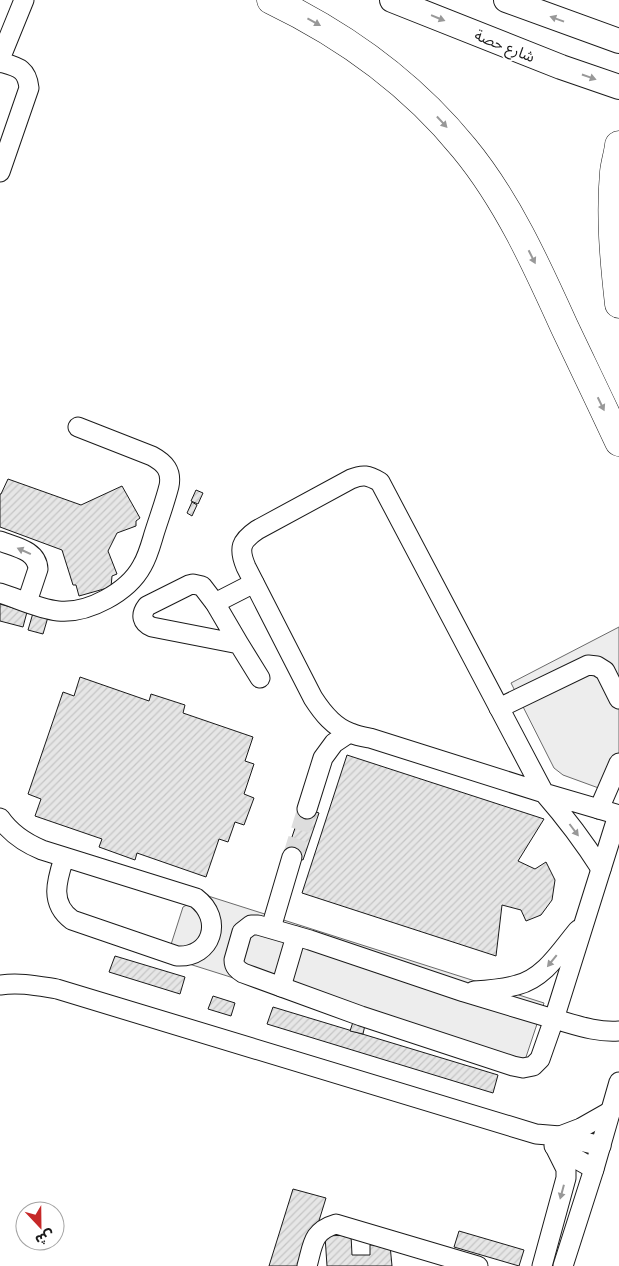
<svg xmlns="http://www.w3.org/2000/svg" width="619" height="1266" font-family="'Golos Text','Noto Sans Arabic',sans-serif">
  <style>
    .built { fill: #ededed; stroke: #6a6a6a }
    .building { fill: url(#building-hatch); stroke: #1a1a1a }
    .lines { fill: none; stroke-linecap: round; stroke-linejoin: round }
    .minor-tunnel { stroke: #ddd; stroke-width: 19; stroke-dasharray: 19 9; stroke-linecap: butt }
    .minor-casing { stroke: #1a1a1a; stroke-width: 21 }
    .major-casing { stroke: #1a1a1a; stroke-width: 26 }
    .highway-casing { stroke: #1a1a1a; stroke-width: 29 }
    .minor { stroke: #fff; stroke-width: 19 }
    .major { stroke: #fff; stroke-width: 24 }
    .highway { stroke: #fff; stroke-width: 28 }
    .oneway { fill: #989898 }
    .labels { text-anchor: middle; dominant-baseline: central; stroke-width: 4; stroke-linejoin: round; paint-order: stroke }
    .street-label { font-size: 15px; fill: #1a1a1a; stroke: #fff }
  </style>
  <defs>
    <pattern id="building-hatch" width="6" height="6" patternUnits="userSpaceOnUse" patternTransform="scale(1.25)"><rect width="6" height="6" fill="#e6e6e6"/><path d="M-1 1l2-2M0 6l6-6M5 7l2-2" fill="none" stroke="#c5c5c5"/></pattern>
  </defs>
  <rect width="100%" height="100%" fill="#fff"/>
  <g class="built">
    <path d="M619 627V782L615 794 563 775 554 768 511 683Z"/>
    <path d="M205 895 544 1003 522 1069 167 957 183 907Z"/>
  </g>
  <g class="building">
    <path d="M8 479 81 505 122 486 140 518 136 521V526L117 533 108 551 117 574 112 576 111 587 79 596 76 585H73L62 550 0 527V494H1Z"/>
    <path d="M196 490 203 493 198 504 191 501Z"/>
    <path d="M192 502 197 505 192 516 187 513Z"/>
    <path d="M0 604 27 612 23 627 0 621Z"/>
    <path d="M33 613 48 617 43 634 28 630Z"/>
    <path d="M80 677 149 701 151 694 185 705 183 713 253 737 245 761 254 764 244 794 254 798 244 825 235 822 228 842 219 839 206 877 137 853 135 860 99 847 102 839 35 816 41 799 28 794 63 692 74 696Z"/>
    <path d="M347 755 544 819 518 861 535 869 546 862 555 880 552 900 541 915 526 921 521 910 502 905 496 956 302 893Z"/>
    <path d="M302 807 319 813 303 860 286 855Z"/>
    <path d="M115 956 185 977 180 994 109 972Z"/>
    <path d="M213 996 235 1003 231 1016 208 1009Z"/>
    <path d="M273 1007 498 1075 493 1093 267 1024Z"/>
    <path d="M353 1022 365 1025 363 1034 350 1031Z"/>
    <path d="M293 1189 326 1198 305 1266H269Z"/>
    <path d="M459 1231 524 1250 519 1266 454 1247Z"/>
    <path d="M351 1235 352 1255H370V1245H390L392 1266H327L325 1236Z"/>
  </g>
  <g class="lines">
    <path class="minor-tunnel" d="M292 857 307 809"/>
    <g class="minor-casing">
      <g id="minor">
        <path d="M0 59 24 0"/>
        <path d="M0 62C17 67 27 68 29 88L0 172"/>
        <path d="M0 541C15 547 37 550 38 569L27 602"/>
        <path d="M0 593C19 599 39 609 58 611 88 614 128 592 142 566 148 556 151 544 154 534 159 518 165 502 169 486 172 471 165 463 152 456L78 427"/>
        <path d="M215 603 254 583"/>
        <path d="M239 644 215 603 202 586 193 584 189 585 147 606C140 615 142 623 152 627L239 644 260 678"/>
        <path d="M499 708 588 665 597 666 605 671 619 699"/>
        <path d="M307 809 323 758 334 743 349 733"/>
        <path d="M599 809 619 763"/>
        <path d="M618 815 554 1019 540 1059 533 1066 523 1068 513 1066 361 1016 243 973C238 970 234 967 234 960L242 932 251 925H258L310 940 464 992 547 1017C571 1023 594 1033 619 1031"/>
        <path d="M0 818C11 834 25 843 42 850L196 898C224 919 212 958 177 956L72 920C49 903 57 880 64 858"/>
        <path d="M601 869C584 842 565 817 544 793L380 482C368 475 363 474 351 479L257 530C241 541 238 548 246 567L313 698C322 712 334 728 351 733 357 736 364 737 370 738L544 793 619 815"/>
        <path d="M271 928 292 857"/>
        <path d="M0 985C20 982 38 986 57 989L536 1134 560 1136 601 1146"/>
        <path d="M281 987 296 936"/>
        <path d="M474 991C489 990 503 989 517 985 545 978 561 950 578 930"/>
        <path d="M560 1136 581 1128 611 1111"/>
        <path d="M554 1146 594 1169"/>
        <path d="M307 1266C313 1245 312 1231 336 1224L478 1266"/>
        <path d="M542 1266 566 1178V1169L555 1147"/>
        <path d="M563 1266 594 1169 619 1082"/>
      </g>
    </g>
    <g class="major-casing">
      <g id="major">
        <path d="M392 0 561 67 619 87"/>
        <path d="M506 0 619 41"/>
      </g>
    </g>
    <g class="highway-casing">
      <g id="highway">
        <path d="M271 0C346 36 411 83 464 148 507 200 536 264 564 326 582 364 601 403 619 442"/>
        <path d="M619 145C618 154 615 163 614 172 610 216 614 260 619 304"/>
      </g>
    </g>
    <use href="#minor" class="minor"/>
    <use href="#major" class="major"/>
    <use href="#highway" class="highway"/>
  </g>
  <defs><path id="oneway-solid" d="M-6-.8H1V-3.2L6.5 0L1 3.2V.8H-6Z" transform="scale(1.25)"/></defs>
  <g class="oneway">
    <use href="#oneway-solid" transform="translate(438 18) rotate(22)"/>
    <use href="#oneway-solid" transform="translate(557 19) rotate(-160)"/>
    <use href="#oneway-solid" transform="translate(314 22) rotate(29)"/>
    <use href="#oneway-solid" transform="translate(589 77) rotate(19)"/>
    <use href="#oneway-solid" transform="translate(442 122) rotate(47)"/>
    <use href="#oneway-solid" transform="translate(532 257) rotate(63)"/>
    <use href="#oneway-solid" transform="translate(601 404) rotate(64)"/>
    <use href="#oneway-solid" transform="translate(24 551) rotate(-156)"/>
    <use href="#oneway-solid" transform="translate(574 830) rotate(53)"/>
    <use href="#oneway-solid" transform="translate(552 961) rotate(129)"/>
    <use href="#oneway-solid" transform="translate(562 1192) rotate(105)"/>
  </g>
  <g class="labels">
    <g class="street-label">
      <text transform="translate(505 45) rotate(22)">شارع حصة</text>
    </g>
  </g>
  <g transform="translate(40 1226) rotate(158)"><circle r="24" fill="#ffffff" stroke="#a3a3a3"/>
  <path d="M0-4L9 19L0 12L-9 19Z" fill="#c62828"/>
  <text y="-8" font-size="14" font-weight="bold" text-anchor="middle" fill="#1a1a1a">ش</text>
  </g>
</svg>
